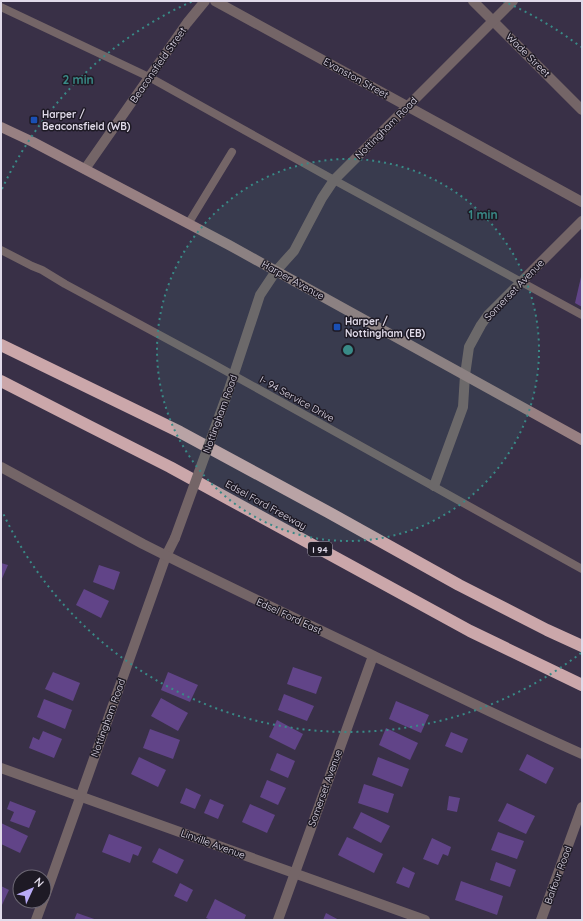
<svg xmlns="http://www.w3.org/2000/svg" width="583" height="921" font-family="Quicksand,sans-serif">
  <style>
    .building { fill: #614488 }
    .lines { fill: none; stroke-linecap: round; stroke-linejoin: round }
    .service { stroke: #746567; stroke-width: 8 }
    .minor { stroke: #746567; stroke-width: 10 }
    .tertiary { stroke: #746567; stroke-width: 10 }
    .secondary { stroke: #988082; stroke-width: 10 }
    .motorway { stroke: #cba7aa; stroke-width: 12 }
    .minor-bridge { stroke: #746567; stroke-width: 10 }
    .ring { fill: none; stroke: #398a87; stroke-width: 2; stroke-dasharray: 2 4 }
    .transit-dot { fill: #1a4fb4; stroke: #1e1a25; stroke-width: 1.5 }
    .labels { text-anchor: middle; dominant-baseline: central; stroke-width: 3; stroke-linejoin: round; paint-order: stroke }
    .shield { fill: #1e1a25; stroke: #a6a1af; stroke-width: 1 }
    .shield-label { font-size: 9px; font-weight: bold; fill: #e1dbea }
    .street-label { font-size: 10px; fill: #e1dbea; stroke: #1e1a25 }
    .poi-label { font-size: 10px; font-weight: bold; fill: #e1dbea; stroke: #1e1a25; text-anchor: start }
    .centre { fill: #398a87; stroke: #1e1a25; stroke-width: 2 }
    .ring-label { font-size: 12px; text-anchor: middle; font-weight: bold; fill: #398a87; stroke: #1e1a25; stroke-width: 3; stroke-linejoin: round; paint-order: stroke }
  </style>
  <rect width="100%" height="100%" fill="#393047"/>
  <g class="building">
    <path d="M581 277H582V307L575 303Z"/>
    <path d="M1 563 8 565 1 581Z"/>
    <path d="M99 565 120 572 114 590 93 582Z"/>
    <path d="M84 589 109 601 101 618 76 605Z"/>
    <path d="M293 667 322 677 316 694 287 684Z"/>
    <path d="M53 672 80 683 73 701 45 689Z"/>
    <path d="M168 672 198 685 190 702 161 690Z"/>
    <path d="M284 694 314 706 307 721 278 710Z"/>
    <path d="M161 698 188 713 178 731 151 716Z"/>
    <path d="M44 699 72 710 65 729 37 717Z"/>
    <path d="M396 701 429 715 421 733 389 719Z"/>
    <path d="M277 720 303 734 295 750 269 737Z"/>
    <path d="M386 728 418 743 410 760 379 745Z"/>
    <path d="M150 729 180 740 173 759 143 748Z"/>
    <path d="M43 731 62 739 54 758 29 748 33 737 39 740Z"/>
    <path d="M451 732 468 739 462 753 445 746Z"/>
    <path d="M277 753 295 761 288 778 270 770Z"/>
    <path d="M527 754 554 768 546 784 519 770Z"/>
    <path d="M139 757 166 770 158 787 131 774Z"/>
    <path d="M378 757 409 769 402 787 372 775Z"/>
    <path d="M267 780 286 788 278 805 260 797Z"/>
    <path d="M364 784 394 794 388 813 358 803Z"/>
    <path d="M186 788 201 795 195 809 180 803Z"/>
    <path d="M449 796 460 798 457 812 447 810Z"/>
    <path d="M210 799 224 805 218 819 204 813Z"/>
    <path d="M10 801 36 811 29 828 10 821 14 812 7 809Z"/>
    <path d="M507 803 535 816 526 834 498 821Z"/>
    <path d="M250 804 275 815 267 833 242 822Z"/>
    <path d="M361 812 390 826 381 843 353 828Z"/>
    <path d="M1 823 28 836 20 853 1 844Z"/>
    <path d="M498 832 524 841 517 859 491 850Z"/>
    <path d="M109 834 142 847 138 856 133 854 130 863 102 852Z"/>
    <path d="M347 837 383 854 374 873 338 855Z"/>
    <path d="M432 838 451 847 448 856 443 854 438 865 423 859Z"/>
    <path d="M159 848 184 860 177 874 152 862Z"/>
    <path d="M496 862 516 870 510 887 490 880Z"/>
    <path d="M403 867 415 873 409 888 396 883Z"/>
    <path d="M461 881 503 896 497 915 455 900Z"/>
    <path d="M180 883 193 890 187 902 174 896Z"/>
    <path d="M1 886 9 890 1 907Z"/>
    <path d="M215 899 246 915 244 920H211L206 918Z"/>
    <path d="M77 913 97 920H74Z"/>
    <path d="M326 913 339 920H323Z"/>
  </g>
  <g class="lines">
    <g class="service">
      <path d="M1 7 149 77 334 180 582 315"/>
      <path d="M188 224 232 152"/>
      <path d="M1 250 32 266 42 270 65 284 206 360 582 569"/>
    </g>
    <g class="minor">
      <path d="M215 1 582 202"/>
      <path d="M473 1 582 110"/>
      <path d="M85 169 187 23 205 1"/>
      <path d="M228 392 260 295 276 271 294 251 322 198 334 180 513 1"/>
      <path d="M434 486 463 407 465 375 469 347 481 325 488 315 582 221"/>
      <path d="M1 768 425 920"/>
      <path d="M44 899 166 556 175 538"/>
      <path d="M36 920 43 901"/>
      <path d="M278 920 373 656"/>
      <path d="M541 920 582 807"/>
    </g>
    <path class="tertiary" d="M1 467 143 544C220 583 297 619 374 656 443 689 512 723 582 754"/>
    <path class="secondary" d="M1 127 33 142 229 245 582 440"/>
    <g class="motorway">
      <path d="M1 345 180 432 328 512 459 585 547 630 582 646"/>
      <path d="M1 381 89 426 170 467 470 631 582 685"/>
    </g>
    <path class="minor-bridge" d="M175 538 228 392"/>
  </g>
  <circle cx="348" cy="350" r="191" fill="#398a87" fill-opacity=".12"/>
  <g class="ring">
    <circle cx="348" cy="350" r="191"/>
    <path d="M581 653A382 382 0 0 1 2 511M2 189A382 382 0 0 1 193 1M503 1A382 382 0 0 1 581 47"/>
  </g>
  <g class="transit-dot">
    <rect x="30" y="116" width="8" height="8" rx="2"/>
    <rect x="333" y="323" width="8" height="8" rx="2"/>
  </g>
  <g class="labels">
    <rect class="shield" x="308" y="542" width="24" height="14" rx="3"/>
    <g class="shield-label">
      <text x="320" y="549">I 94</text>
    </g>
    <g class="street-label">
      <text transform="translate(528 55) rotate(45)">Wade Street</text>
      <text transform="translate(158 65) rotate(-55)">Beaconsfield Street</text>
      <text transform="translate(356 78) rotate(29)">Evanston Street</text>
      <text transform="translate(386 128) rotate(-45)">Nottingham Road</text>
      <text transform="translate(293 280) rotate(29)">Harper Avenue</text>
      <text transform="translate(514 290) rotate(-46)">Somerset Avenue</text>
      <text transform="translate(297 399) rotate(29)">I- 94 Service Drive</text>
      <text transform="translate(220 414) rotate(-70)">Nottingham Road</text>
      <text transform="translate(266 505) rotate(29)">Edsel Ford Freeway</text>
      <text transform="translate(289 616) rotate(25)">Edsel Ford East</text>
      <text transform="translate(108 718) rotate(-70)">Nottingham Road</text>
      <text transform="translate(325 788) rotate(-70)">Somerset Avenue</text>
      <text transform="translate(213 844) rotate(20)">Linville Avenue</text>
      <text transform="translate(558 875) rotate(-70)">Balfour Road</text>
    </g>
    <g class="poi-label">
      <text x="42" y="114">Harper /<tspan x="42" dy="12">Beaconsfield (WB)</tspan></text>
      <text x="345" y="321">Harper /<tspan x="345" dy="12">Nottingham (EB)</tspan></text>
    </g>
  </g>
  <circle cx="348" cy="350" r="6" class="centre"/>
  <g class="ring-label">
    <text x="78" y="84">2 min</text>
    <text x="483" y="219">1 min</text>
  </g>
  <rect width="583" height="921" fill="none" stroke="#e1dbea" stroke-width="4"/>
  <g transform="translate(32 889) rotate(46)"><circle r="19" fill="#1e1a25" stroke="#6c6774"/>
  <path d="M0-3L7 15L0 10L-7 15Z" fill="#b9abf7"/>
  <text y="-6" font-size="11" font-weight="bold" text-anchor="middle" fill="#e1dbea">N</text>
  </g>
</svg>
